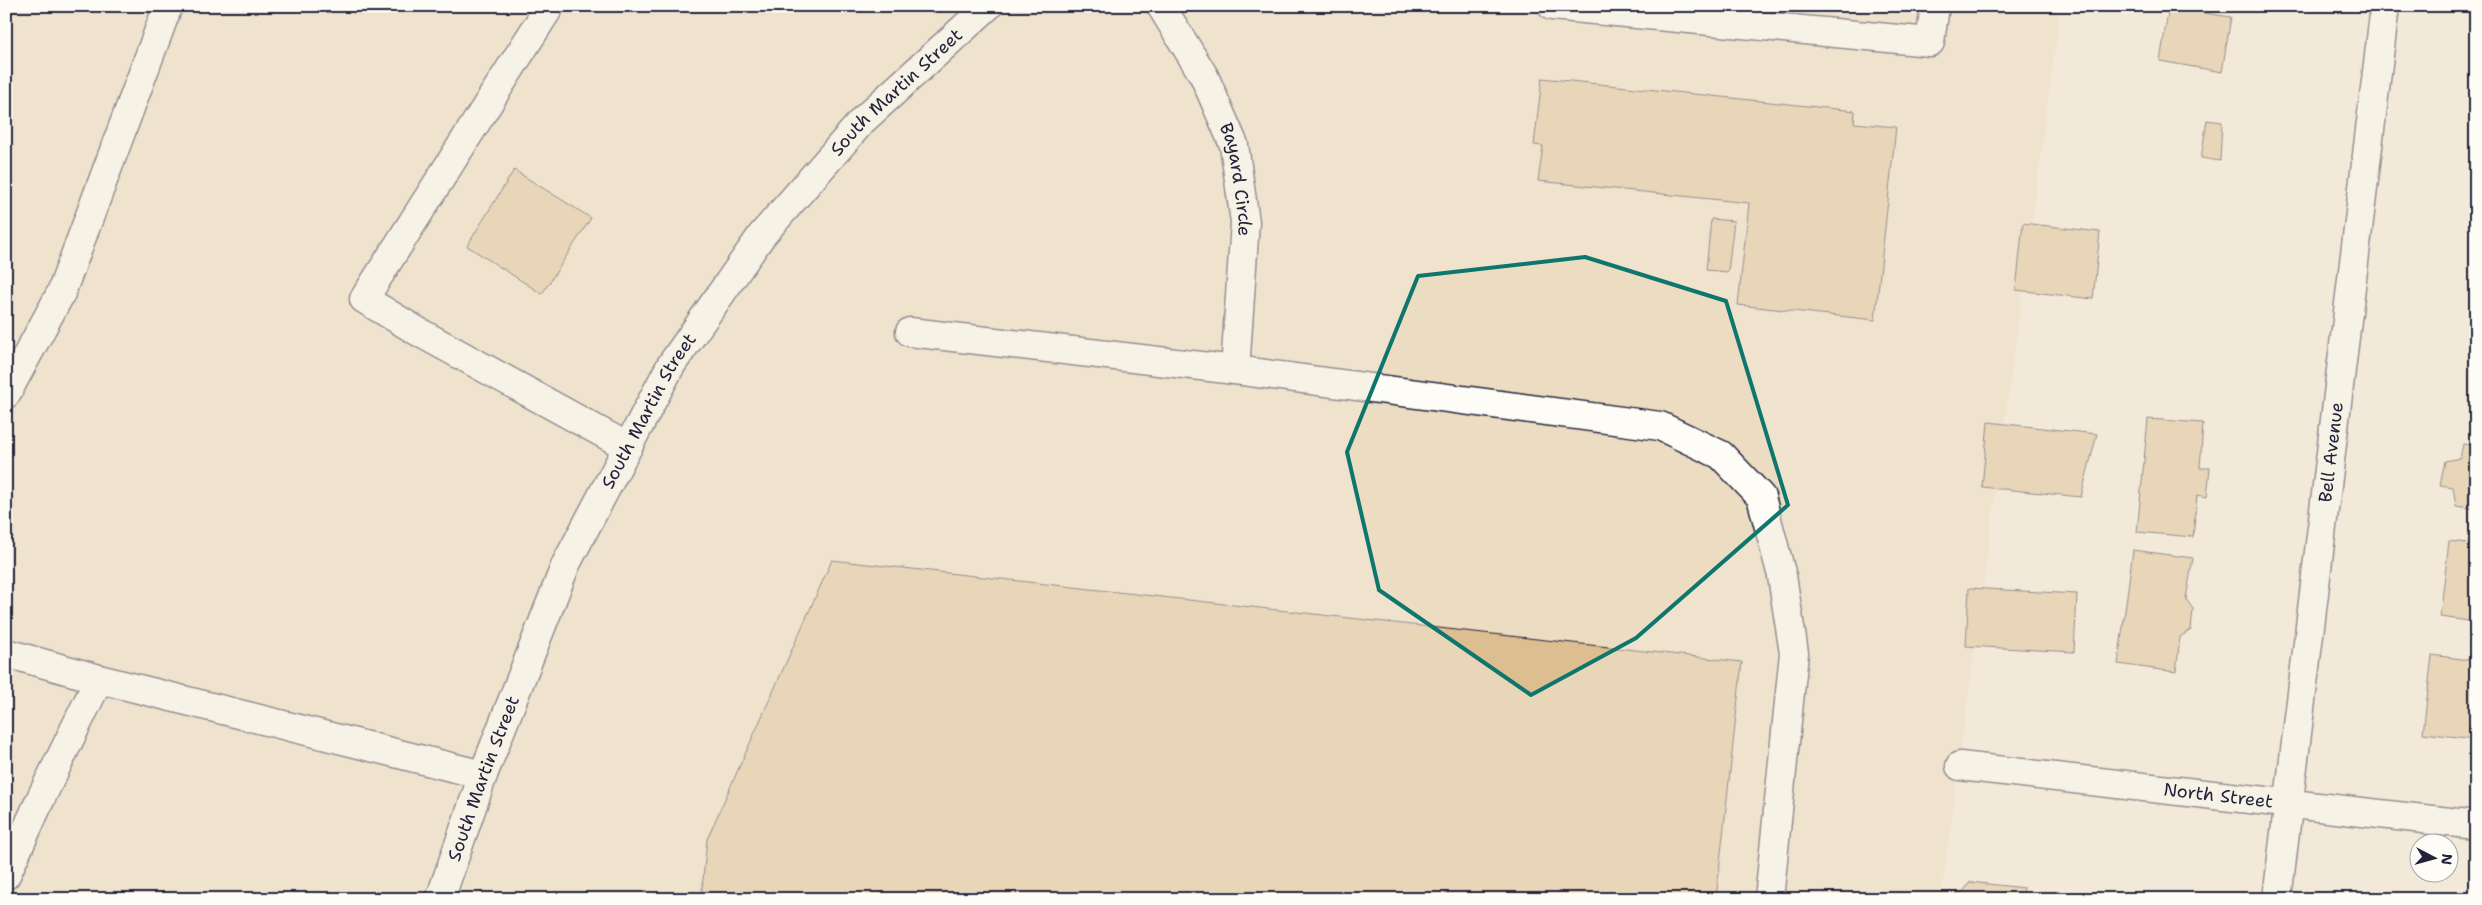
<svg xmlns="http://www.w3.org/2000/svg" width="2482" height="905" font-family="'Shantell Sans',sans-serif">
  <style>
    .built { fill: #ecdcc2 }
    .building { fill: #ddbe90; stroke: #22223b }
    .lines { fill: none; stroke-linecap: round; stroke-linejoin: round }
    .minor-casing { stroke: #22223b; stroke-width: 31 }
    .minor { stroke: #fdfcf7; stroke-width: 28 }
    .marked { fill: none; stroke: #0f766e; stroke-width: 4; stroke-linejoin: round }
    .labels { text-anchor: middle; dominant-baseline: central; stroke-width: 5; stroke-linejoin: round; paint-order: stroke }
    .street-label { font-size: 18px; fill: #22223b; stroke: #fdfcf7 }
  </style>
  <rect width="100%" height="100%" fill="#f3e9d8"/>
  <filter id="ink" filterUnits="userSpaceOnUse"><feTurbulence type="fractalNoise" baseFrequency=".02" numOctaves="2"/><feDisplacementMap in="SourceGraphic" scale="10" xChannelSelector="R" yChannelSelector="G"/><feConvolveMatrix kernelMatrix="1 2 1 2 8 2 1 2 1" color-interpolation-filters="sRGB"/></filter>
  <g filter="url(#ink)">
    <path class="built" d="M6 6H2061L1941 899H6Z"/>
    <g class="building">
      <path d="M2169 6H2205L2204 13 2231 17 2222 72 2160 61Z"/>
      <path d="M1542 78 1855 111 1854 123 1896 127 1875 320 1738 305 1749 203 1538 181 1543 146 1534 145Z"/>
      <path d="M2207 120 2222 122 2220 161 2201 158Z"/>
      <path d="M514 170 591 218 542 294 467 246Z"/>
      <path d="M1711 219 1734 221 1728 272 1706 270Z"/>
      <path d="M2023 223 2100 232 2093 299 2016 290Z"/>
      <path d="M2148 419 2203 423 2200 468H2210L2207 497 2197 495 2193 537 2137 532Z"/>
      <path d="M1988 422 2097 434 2081 497 1982 487Z"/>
      <path d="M2463 444 2476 446V509L2456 506 2453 487 2440 485 2445 461 2460 458Z"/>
      <path d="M2449 541 2476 544V622L2440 617Z"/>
      <path d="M2133 550 2193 558 2186 599 2193 609 2191 630 2180 637 2176 672 2118 664Z"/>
      <path d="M832 560 1742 662 1716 899H701L707 839Z"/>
      <path d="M1969 588 2077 594 2074 652 1966 646Z"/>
      <path d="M2432 655 2476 661V739L2423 733Z"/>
      <path d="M1970 882 2024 888 2023 895 2049 899H1943L1964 891Z"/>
    </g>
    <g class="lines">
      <g class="minor-casing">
        <g id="minor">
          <path d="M550 6 364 299 417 331 628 447"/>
          <path id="s1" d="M1161 6 1204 76 1234 145 1245 222 1235 370"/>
          <path d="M1552 6 1930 42 1935 6"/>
          <path d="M910 332 1235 370 1660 426 1721 455 1761 497 1782 576 1794 653 1769 899"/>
          <path d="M6 394 61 293 168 6"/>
          <path d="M6 653 99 679"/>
          <path id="s2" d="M1960 766 2476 825"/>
          <path d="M6 875 41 798 99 679 483 775"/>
          <path id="s3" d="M440 899 483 775 566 564 671 365 762 235 863 120 988 6"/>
          <path id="s4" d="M2277 899 2385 6"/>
        </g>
      </g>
      <use href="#minor" class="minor"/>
    </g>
  </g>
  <path d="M0 0H2482V905H0ZM1585 257 1726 301 1788 505 1636 638 1531 695 1379 590 1347 452 1418 276Z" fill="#f3e9d8" fill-opacity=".55" fill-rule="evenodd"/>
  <path class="marked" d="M1585 257 1726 301 1788 505 1636 638 1531 695 1379 590 1347 452 1418 276Z"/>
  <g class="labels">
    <g class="street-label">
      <text stroke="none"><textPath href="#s3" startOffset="938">South Martin Street</textPath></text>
      <text stroke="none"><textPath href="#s1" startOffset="192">Bayard Circle</textPath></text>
      <text stroke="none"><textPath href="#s3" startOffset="532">South Martin Street</textPath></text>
      <text stroke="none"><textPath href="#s4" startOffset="450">Bell Avenue</textPath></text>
      <text stroke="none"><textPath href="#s3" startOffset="128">South Martin Street</textPath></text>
      <text stroke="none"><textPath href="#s2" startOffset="260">North Street</textPath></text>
    </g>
  </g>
  <rect width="2482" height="905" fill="none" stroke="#fdfcf7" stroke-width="25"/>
  <rect x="12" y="12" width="2457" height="880" fill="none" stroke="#22223b" stroke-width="2" filter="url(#ink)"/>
  <g transform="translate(2434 858) rotate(96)"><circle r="24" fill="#fdfcf7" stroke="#a5a5ac"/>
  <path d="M0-4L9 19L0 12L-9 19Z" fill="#22223b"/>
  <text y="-8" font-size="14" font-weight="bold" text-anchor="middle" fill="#22223b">N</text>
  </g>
</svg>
